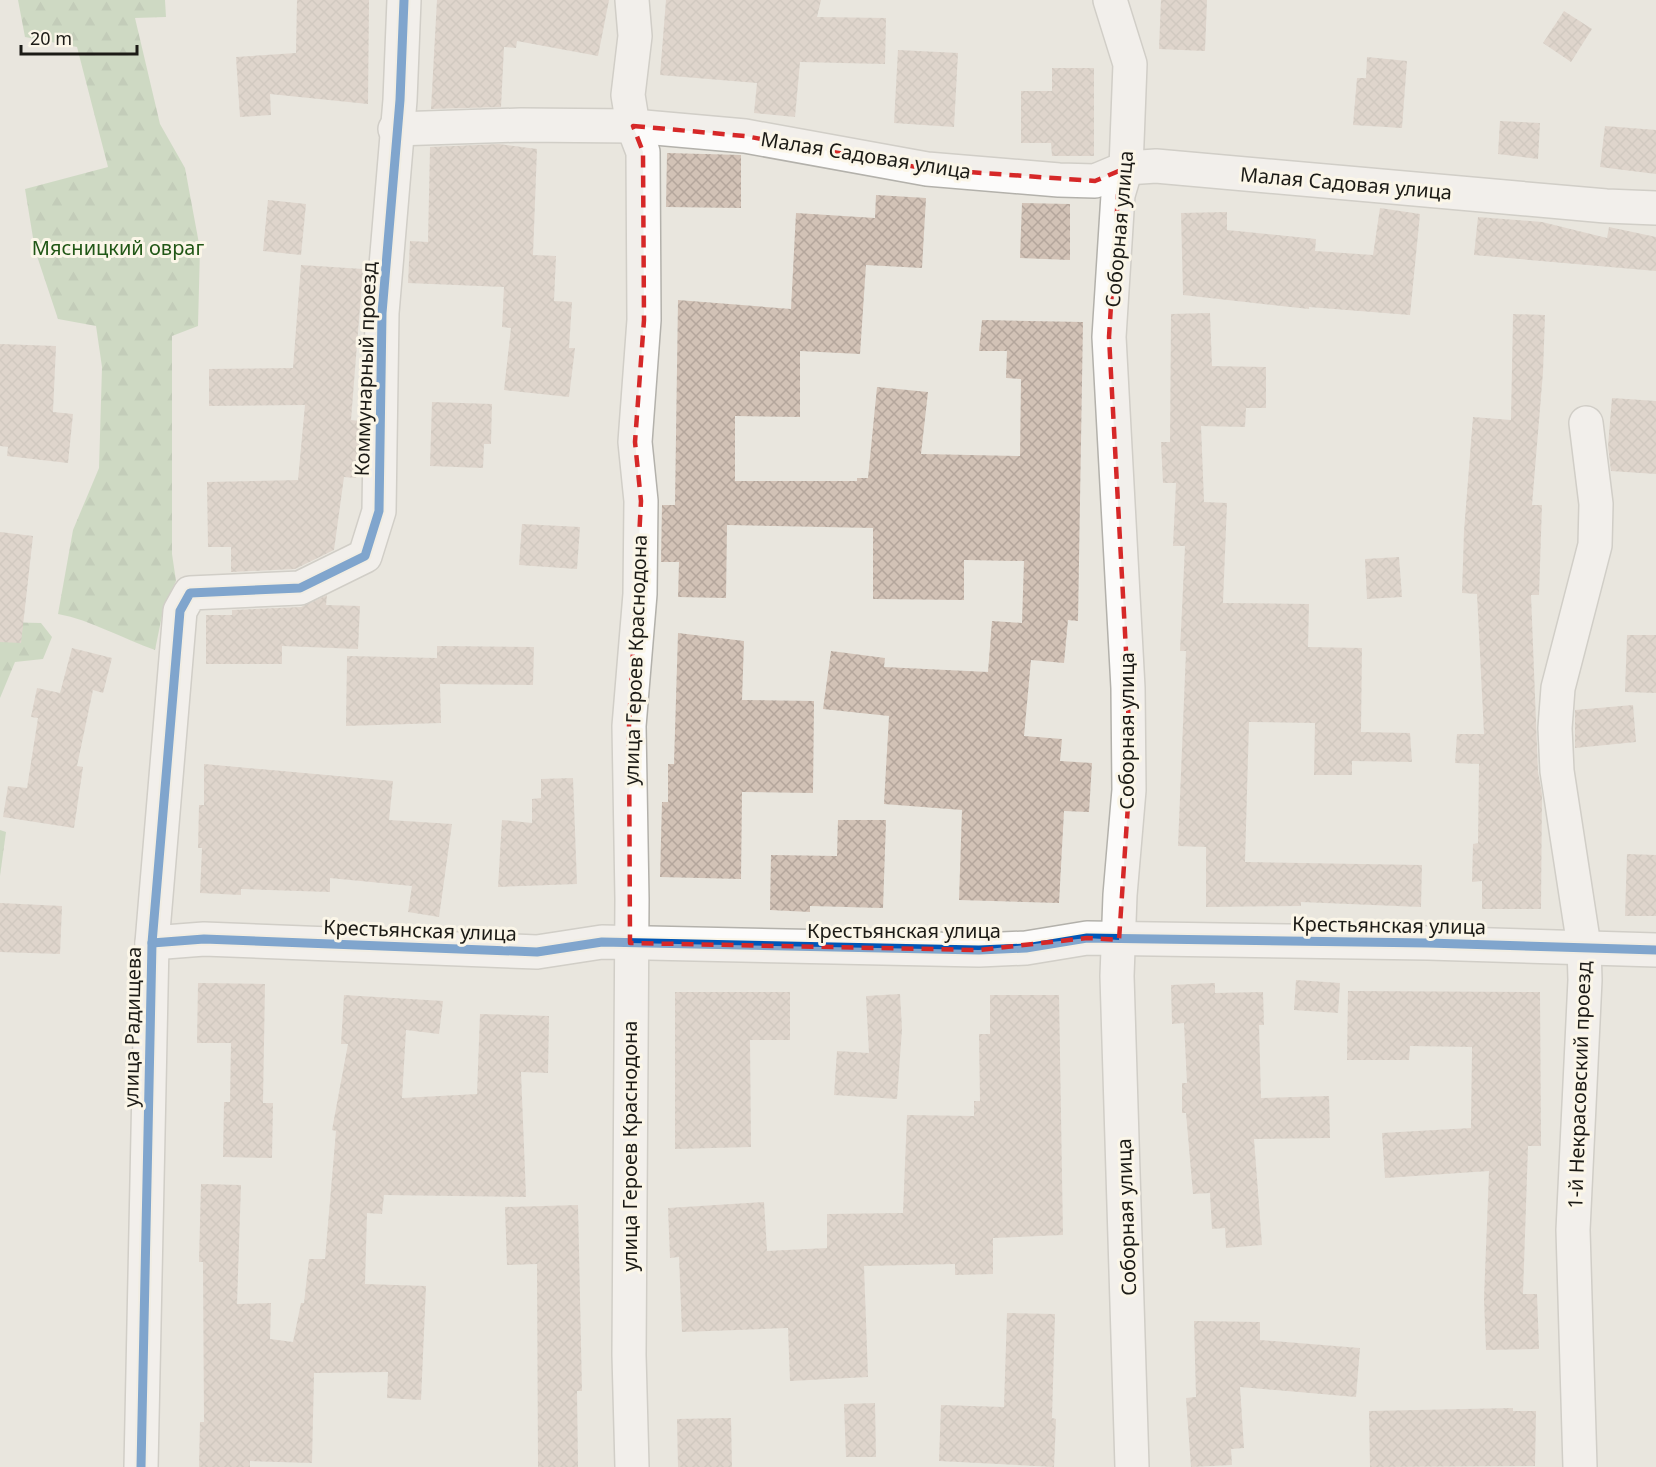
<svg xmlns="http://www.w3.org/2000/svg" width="1656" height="1467" font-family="'Noto Sans',sans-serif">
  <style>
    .forest { fill: url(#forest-firs) }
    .building { fill: url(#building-cross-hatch) }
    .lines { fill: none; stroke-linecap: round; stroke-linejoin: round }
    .street-casing { stroke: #b3b1ab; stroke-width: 36 }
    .street { stroke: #fcfbfa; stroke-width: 33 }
    .cycleway-casing { stroke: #fbf6e8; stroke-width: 13 }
    .cycleway { stroke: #0057b8; stroke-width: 9 }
    .marked { fill: none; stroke: #d62828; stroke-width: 4.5; stroke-dasharray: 12 8; stroke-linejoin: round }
    .labels { text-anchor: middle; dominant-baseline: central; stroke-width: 6; stroke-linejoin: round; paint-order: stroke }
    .street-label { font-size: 20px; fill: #1c1b16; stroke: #fbf6e8 }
    .park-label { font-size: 20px; fill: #215716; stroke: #fbf6e8 }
  </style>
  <defs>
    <pattern id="forest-firs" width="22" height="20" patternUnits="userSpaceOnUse" patternTransform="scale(1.5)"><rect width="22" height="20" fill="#aecba3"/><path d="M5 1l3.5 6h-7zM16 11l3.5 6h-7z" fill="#95ae8c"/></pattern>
    <pattern id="building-cross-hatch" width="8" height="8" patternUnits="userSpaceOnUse" patternTransform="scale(1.5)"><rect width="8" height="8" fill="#d2c2b6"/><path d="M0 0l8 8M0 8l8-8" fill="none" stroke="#b4a69c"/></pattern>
  </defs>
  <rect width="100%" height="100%" fill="#e9e6de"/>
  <g class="forest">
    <path d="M18 0H165L166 17 135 18 160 124 185 168 200 249 198 326 172 336V554L176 581 164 606 155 650C123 639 91 620 58 614L73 530 99 468 102 367 96 326 58 319 35 250 25 189 108 167 77 47 25 37Z"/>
    <path d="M0 622 41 623 52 637 43 659 15 662 0 698Z"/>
    <path d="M0 830 6 832 0 876Z"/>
  </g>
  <g class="building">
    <path d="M297 0H369L368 104 270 94 271 115 240 117 236 57 296 53Z"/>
    <path d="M437 0H609L598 56 517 41 516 48 504 47 501 107 431 109Z"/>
    <path d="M666 0H821L817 17 886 18 885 64 800 62 795 117 754 113 757 83 660 75Z"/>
    <path d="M1161 0H1207L1205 51 1159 49Z"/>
    <path d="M1564 11 1592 29 1571 62 1543 43Z"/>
    <path d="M898 50 958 53 954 127 894 123Z"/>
    <path d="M1367 57 1407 61 1402 128 1353 125 1357 78H1366Z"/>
    <path d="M1052 68H1094V156H1052L1051 143H1021V91H1052Z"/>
    <path d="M1500 121 1540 123 1538 159 1498 154Z"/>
    <path d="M1605 126 1656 130V174L1600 167Z"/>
    <path d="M499 144 537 149 533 255 556 256 554 301 572 302 569 348H575L569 397 504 390 511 328 502 327 504 287 408 283 410 241 428 242 430 147Z"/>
    <path d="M667 153 741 155V208L666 207Z"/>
    <path d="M876 195 926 198 922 268 866 265 860 354 800 351V417L735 416V481H857V478H868L877 387 928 392 921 454 1020 456 1021 379 1006 378 1007 351H979L982 320 1083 322 1078 621 1068 620 1064 663 1031 660 1024 736 1062 739 1060 761 1092 763 1089 812 1064 811 1059 903 959 900 962 810 884 804 889 716 823 709 831 651 885 658 884 667 988 672 992 621 1022 623 1024 561 964 560V600L873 599V528L727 525 726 598 678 597 679 562H661L662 505H675L678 300 791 309 796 213 875 218Z"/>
    <path d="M268 200 306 204 301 255 263 251Z"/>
    <path d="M1022 203 1070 204V260L1020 258Z"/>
    <path d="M1380 208 1420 214 1410 315 1309 307V309L1183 295 1181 213 1227 212V230L1316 239 1315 251 1373 255Z"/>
    <path d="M1478 217 1542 222 1607 238 1609 227 1656 237V271L1474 255Z"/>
    <path d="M301 265 363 269 351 420 361 421 356 478 344 477 334 550 295 569 231 572V547H208L207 482 298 480 305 405 209 406V369L293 368Z"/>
    <path d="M1210 313 1212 366 1266 367V408H1246L1245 427 1201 426 1204 502 1227 503 1223 603 1309 604 1308 647 1362 648 1361 732 1410 733 1412 762 1352 761V775H1314L1315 723 1249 722 1245 862 1422 865 1421 907 1301 902V906L1206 907V847L1178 846 1186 651H1180L1185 546H1173L1176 483H1163L1161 442H1170L1171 314Z"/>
    <path d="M1513 314 1545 315 1543 372 1532 505H1542L1539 595H1531L1538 772 1542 794 1541 909H1482V881L1472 882 1473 844 1478 843 1479 764 1455 763 1457 734H1484L1477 594 1462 593 1464 531 1473 417 1511 420Z"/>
    <path d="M0 344 56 346 53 412 73 414 68 463 7 456 8 447 0 446Z"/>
    <path d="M1612 398 1656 401V474L1611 471 1608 446Z"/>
    <path d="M432 402 492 404 491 444H484L483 468 430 466Z"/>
    <path d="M522 524 580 527 577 569 519 565Z"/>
    <path d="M0 532 33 536 21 643 0 642Z"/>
    <path d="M1399 557 1402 597 1367 599 1365 559Z"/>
    <path d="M327 595 326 605 360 606 358 649 282 646V664H206V615H232V610L301 607Z"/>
    <path d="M678 633 744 641 742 700 814 701 813 793 742 792 741 879 660 877 662 802H668V764H674Z"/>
    <path d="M1627 635H1656V693L1625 692Z"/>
    <path d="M437 646 534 647 533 685 440 684 441 723 346 726 347 656 437 658Z"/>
    <path d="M72 648 112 658 103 693 93 690 77 766 83 767 74 828 3 817 8 786 27 788 38 718 31 717 37 688 60 693Z"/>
    <path d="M1633 705 1636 742 1575 748V710Z"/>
    <path d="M204 764 393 781 389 820 452 824 439 917 408 912 412 886 330 878V892L241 889V895L200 893 202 848H198L199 805H204Z"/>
    <path d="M573 778 577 884 498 887 502 820 532 823V799L541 798V779Z"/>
    <path d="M838 820H886L883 908 810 906V912L770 910 771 855 837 856Z"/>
    <path d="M1627 854 1656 855V916H1625Z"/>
    <path d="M0 903 62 906 60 954 0 952Z"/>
    <path d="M1296 980 1340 983 1338 1013 1294 1010Z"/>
    <path d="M198 983 265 984 263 1103H273L272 1158 223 1157 224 1102H230L231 1043H197Z"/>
    <path d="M1215 983V993L1263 992 1264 1025H1259L1261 1098 1329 1096 1330 1138 1254 1139 1262 1245 1226 1248 1225 1228 1212 1229 1210 1193 1193 1194 1186 1113H1182V1083H1187L1184 1023 1172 1024 1171 985Z"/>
    <path d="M1348 991 1540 992 1541 1146H1528L1523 1294H1537L1539 1349 1486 1350 1484 1299 1489 1171 1385 1178 1382 1133 1471 1128 1472 1047 1410 1046 1409 1060H1347Z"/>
    <path d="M675 992H790V1040H750L751 1147 675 1149Z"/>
    <path d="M900 994 902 1029 897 1099 834 1095 837 1051 869 1053 866 996Z"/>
    <path d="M344 995 443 1001 439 1034 406 1030 402 1098 477 1094 480 1014 549 1016 548 1073 521 1072 526 1197 384 1195 382 1214 367 1213 365 1284 426 1286 421 1400 387 1398 388 1372 314 1373 312 1463 250 1461V1467H199L200 1422H204L203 1262H199L201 1184 241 1185 237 1304 271 1303 270 1339 293 1342 301 1303H304L309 1259H325L336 1131 332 1130 348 1044H341Z"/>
    <path d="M990 995H1059L1063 1235 993 1238V1274L955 1275V1264L864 1266 868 1377 790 1381 788 1328 682 1332 679 1257 670 1258 668 1208 764 1202 767 1251 827 1248V1214L903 1213 907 1115 974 1116V1101H980L979 1034H990Z"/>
    <path d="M578 1205 582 1391H577L578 1467H538L537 1264 507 1265 505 1207Z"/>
    <path d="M1007 1313 1055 1314 1052 1418 1056 1419 1054 1467 939 1461 941 1405 1004 1407Z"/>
    <path d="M1194 1321 1260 1322V1340L1360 1348 1356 1397 1240 1387 1244 1448 1231 1449 1232 1465 1191 1467 1186 1398 1196 1397Z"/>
    <path d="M875 1403 876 1457H846L844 1404Z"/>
    <path d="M1513 1408V1411H1536L1535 1466 1370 1467 1369 1411Z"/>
    <path d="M731 1418 732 1467H678L677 1419Z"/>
  </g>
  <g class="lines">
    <g class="street-casing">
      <g id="street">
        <path d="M632 0 635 36 628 95 633 126 643 152 644 320 635 442 641 501 640 594 629 726 632 899 629 1355 632 1467"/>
        <path d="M1110 0 1130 64 1126 168 1118 195 1109 337 1128 688 1129 790 1120 895 1117 976 1132 1467"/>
        <path d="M395 129 521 125 633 126 745 136 927 169 1059 180 1095 181 1126 168 1156 166 1606 206 1656 208"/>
        <path d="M152 943 204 939 537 952 602 942 979 950 1026 948 1087 938 1428 943 1656 950"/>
        <path d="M141 1467 152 943 180 611 190 593 300 588 365 556 379 511 382 313 400 100 404 0"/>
        <path d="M1580 1467 1573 1230 1585 980 1584 946 1557 771 1555 728 1558 688 1595 545 1596 504 1586 423"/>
      </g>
    </g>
    <use href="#street" class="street"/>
    <g class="cycleway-casing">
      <g id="cycleway">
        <path d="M152 943 204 939 537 952 602 942 979 950 1026 948 1087 938 1428 943 1656 950"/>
        <path d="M141 1467 152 943 180 611 190 593 300 588 365 556 379 511 382 313 400 100 404 0"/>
      </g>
    </g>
    <use href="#cycleway" class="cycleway"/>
  </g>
  <path d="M0 0H1656V1467H0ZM633 126 745 136 927 169 1095 181 1126 168 1118 195 1109 337 1128 688 1129 790 1119 940 1087 938 979 950 630 943 629 726 641 501 635 442 644 320 643 152Z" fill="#e9e6de" fill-opacity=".55" fill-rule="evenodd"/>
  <path class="marked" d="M633 126 745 136 927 169 1095 181 1126 168 1118 195 1109 337 1128 688 1129 790 1119 940 1087 938 979 950 630 943 629 726 641 501 635 442 644 320 643 152Z"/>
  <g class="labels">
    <g class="street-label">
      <text transform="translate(866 155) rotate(9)">Малая Садовая улица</text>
      <text transform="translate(1346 183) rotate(5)">Малая Садовая улица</text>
      <text transform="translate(1119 229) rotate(-85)">Соборная улица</text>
      <text transform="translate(365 369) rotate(-88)">Коммунарный проезд</text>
      <text transform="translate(635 660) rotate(-88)">улица Героев Краснодона</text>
      <text transform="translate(1126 731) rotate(-90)">Соборная улица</text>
      <text transform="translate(1389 925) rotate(1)">Крестьянская улица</text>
      <text transform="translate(420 930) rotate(2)">Крестьянская улица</text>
      <text x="904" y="930">Крестьянская улица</text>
      <text transform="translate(132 1027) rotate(-89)">улица Радищева</text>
      <text transform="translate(1579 1085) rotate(-88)">1-й Некрасовский проезд</text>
      <text transform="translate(629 1146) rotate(-90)">улица Героев Краснодона</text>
      <text transform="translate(1126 1217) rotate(-92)">Соборная улица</text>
    </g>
    <g class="park-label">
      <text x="118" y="247">Мясницкий овраг</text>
    </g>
  </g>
  <path d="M21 45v9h116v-9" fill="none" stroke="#1c1b16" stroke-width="3"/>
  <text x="30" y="45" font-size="18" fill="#1c1b16" stroke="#fbf6e8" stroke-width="4.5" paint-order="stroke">20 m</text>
</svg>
